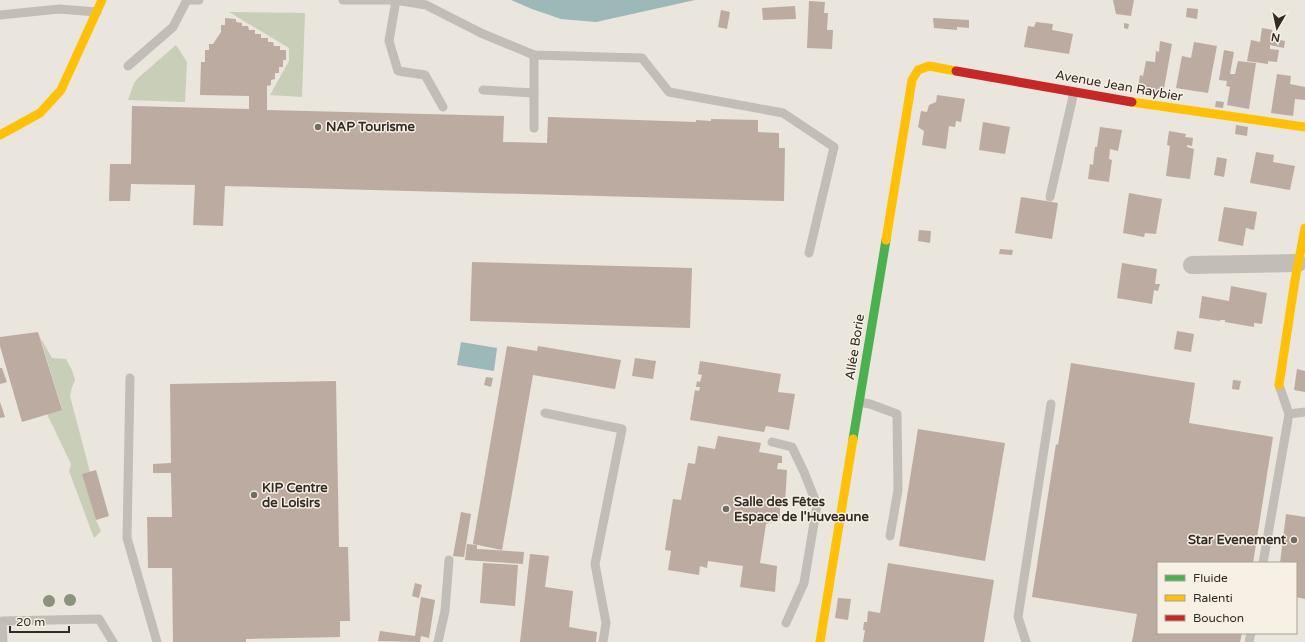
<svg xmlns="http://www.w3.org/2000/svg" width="1305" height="642" font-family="'Varela Round',sans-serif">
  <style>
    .green { fill: #c9ceb8 }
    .water { fill: #9cb8b9 }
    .building { fill: #bcaba0 }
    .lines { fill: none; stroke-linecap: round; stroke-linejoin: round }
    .lane { stroke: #c2bdb6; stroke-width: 9 }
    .street { stroke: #c2bdb6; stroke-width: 18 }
    .fast { stroke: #4caf50; stroke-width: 9 }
    .slow { stroke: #ffc107; stroke-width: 9 }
    .jam { stroke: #c62828; stroke-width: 9 }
    .tree { fill: #8c927c }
    .poi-dot { fill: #726c66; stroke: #f7f0e4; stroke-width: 1.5 }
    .labels { text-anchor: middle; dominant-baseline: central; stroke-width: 3; stroke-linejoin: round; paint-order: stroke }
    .street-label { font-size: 13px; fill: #322b26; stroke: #f7f0e4 }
    .poi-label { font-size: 13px; font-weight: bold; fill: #322b26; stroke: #f7f0e4; text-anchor: start }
  </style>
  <rect width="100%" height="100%" fill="#eae5dd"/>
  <g class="green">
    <path d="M229 12 305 13 302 97 270 95 289 61V48Z"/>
    <path d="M176 45 187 62 185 102 128 100 134 83 137 79Z"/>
    <path d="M40 337 52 358 66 359 72 370 75 380 72 387 70 396 90 472 83 474 96 520 101 531 94 538 69 471 71 464 47 414 62 409Z"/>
  </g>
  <g class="water">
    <path d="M511 0H695L596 22 561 19 532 9Z"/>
    <path d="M461 342 497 348 494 371 457 365Z"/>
  </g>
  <g class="building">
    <path d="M1113 0H1134L1131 16 1116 14Z"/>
    <path d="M809 1 825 2 824 13H828L827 30H833L832 49 807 48Z"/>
    <path d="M795 6 796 19 763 20 762 8Z"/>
    <path d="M1187 8 1198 9 1197 19 1186 17Z"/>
    <path d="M721 10 730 12 727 29 718 27Z"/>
    <path d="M225 18 236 19V22L242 23V26H248L249 30H255V34H261V38H268V42H273L274 46H280V50H286V60H283V67H279V73H275V79L271 80V85L267 86V110L504 116 503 142 547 143 548 117 696 122V120L711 121V119L758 120V132L779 133V148H785L784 201 225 186 223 226 193 225 195 185 131 184 130 201H109L110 164H131L132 106 249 109V96L200 95 201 62H205V50H209V44H213L221 32V25H225Z"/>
    <path d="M933 18 969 20V28L957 27V30L934 28Z"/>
    <path d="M1036 22 1053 24 1052 30 1073 34 1069 54 1024 47 1028 26 1034 27Z"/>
    <path d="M1124 23 1129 24 1128 29 1124 28Z"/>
    <path d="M1262 28 1273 30 1271 38 1285 41 1284 48 1270 45V49L1279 50 1277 62 1268 61V64L1247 61 1251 40 1260 42Z"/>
    <path d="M1160 41 1172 44 1163 94 1138 89 1140 75 1143 76 1146 61 1155 62 1156 51 1159 52Z"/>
    <path d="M1194 42 1217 46 1208 93 1176 88 1182 56 1191 58Z"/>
    <path d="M1224 50 1234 52 1230 74H1235L1238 61 1256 63 1249 109 1227 105 1230 87 1226 86 1227 81 1219 80Z"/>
    <path d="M1277 74 1291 76 1290 84 1305 87V100L1295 99 1293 116 1271 113Z"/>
    <path d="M937 95 965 99 961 122 956 121 955 127 949 126 946 149 922 145 924 131 918 127 921 111 927 112 929 105 936 102Z"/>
    <path d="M1216 101 1224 102 1223 108 1215 107Z"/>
    <path d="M983 122 1010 127 1005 154 979 150Z"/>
    <path d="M1236 125 1248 127 1247 136 1235 134Z"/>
    <path d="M1100 127 1122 130 1118 151 1110 149 1109 159 1112 160 1109 182 1088 179 1090 164 1093 165 1095 147H1097Z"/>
    <path d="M1169 131 1186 134 1185 137 1193 138 1192 146 1187 145V147L1194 149 1190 179 1166 176 1170 146 1167 145Z"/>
    <path d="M1256 152 1274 155 1273 162 1295 166 1290 190 1250 183Z"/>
    <path d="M1217 157 1227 159 1224 177 1214 175Z"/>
    <path d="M1129 193 1162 199 1156 234 1145 233 1144 237 1123 233Z"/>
    <path d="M1021 197 1058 203 1052 239 1015 233Z"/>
    <path d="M1224 207 1257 212 1254 230 1246 228 1243 246 1218 241Z"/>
    <path d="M919 230 931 231 930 243 918 241Z"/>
    <path d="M1000 249 1013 250 1012 255 999 254Z"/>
    <path d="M472 262 692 268 690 328 470 321Z"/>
    <path d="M1122 263 1157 269 1155 284H1160L1158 291 1154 290 1152 304 1117 298Z"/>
    <path d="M1231 286 1267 293 1262 324 1254 323V327L1225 322V320H1220V321L1199 318 1202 296 1229 301Z"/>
    <path d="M1177 331 1194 334 1191 352 1174 349Z"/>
    <path d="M38 332 62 410 22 422 0 346V337Z"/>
    <path d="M507 346 537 351 538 346 621 360 615 389 533 375 502 550 473 544Z"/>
    <path d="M635 358 656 361 653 379 632 376Z"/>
    <path d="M700 361 781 374 778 392 795 394 789 430 766 426 764 432 690 420 695 390 699 391 700 387H696L697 381 700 382 702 375 698 374Z"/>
    <path d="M1071 363 1195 383 1189 423 1273 437 1253 563H1158V633H1242L1240 642H1132L1137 614 1032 597 1056 444 1058 445Z"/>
    <path d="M0 368H2L7 382 0 384Z"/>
    <path d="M1297 369 1305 371V392L1294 390Z"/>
    <path d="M486 377 493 378 491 387 484 385Z"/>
    <path d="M1233 380 1241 381 1239 390 1232 389Z"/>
    <path d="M336 381 339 547H348L350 621H340V637L246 639V642H173L172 568H148L147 517H172L171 473H153V464L171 463 170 384Z"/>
    <path d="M0 402 5 417 0 418Z"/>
    <path d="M918 429 1005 443 985 561 899 546Z"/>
    <path d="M718 436 761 443 759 452 782 456V463H778L777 469 787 470 785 503 780 502V518L771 517 773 520 772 522 766 524 760 563 777 566 775 592 740 587 743 566 708 561 707 568 700 566 699 575 668 570 671 551 665 550 673 499 681 500 688 463 695 464 698 446 715 449Z"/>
    <path d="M96 470 109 516 96 520 82 474Z"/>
    <path d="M461 512 471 514 464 557 453 556Z"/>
    <path d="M1286 514 1305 517V599L1296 597V563H1280Z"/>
    <path d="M467 544 477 545V549L524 552 523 564 465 560Z"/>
    <path d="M530 554 549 556 545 587 573 591 569 627 597 632 596 642H520Z"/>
    <path d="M483 563 518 565 515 606 480 603Z"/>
    <path d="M888 563 994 580 984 642H863L865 630H863L864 622H867L868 611 880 613Z"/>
    <path d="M415 583 422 585 419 598 412 596Z"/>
    <path d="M421 597 435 600 429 638 421 636 420 642 378 641 380 631 415 636Z"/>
    <path d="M838 598 851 599 848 620 835 618Z"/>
  </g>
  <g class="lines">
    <g class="lane">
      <path d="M186 0H199"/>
      <path d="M343 0H395L426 5 481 33 534 55 642 58 669 92 783 113 834 147 809 253"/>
      <path d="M396 0 389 41 398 71 425 75 443 107"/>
      <path d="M0 15 59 9 97 12"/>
      <path d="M128 66 173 27 187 0"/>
      <path d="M483 90 534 93"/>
      <path d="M534 128V55"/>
      <path d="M1050 197 1074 92"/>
      <path d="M130 378 127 538 157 642"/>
      <path d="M1279 385 1289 414"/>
      <path d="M859 402 870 404 897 414 898 490 890 536"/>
      <path d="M545 413 622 429 595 564 606 623 603 642"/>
      <path d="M772 442 792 447 804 472 817 505 804 583 786 623"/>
      <path d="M1263 563 1289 414 1305 412"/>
      <path d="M3 642 2 621 99 619 113 642"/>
      <path d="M438 642 445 611 449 560"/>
      <path d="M1026 642 1018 617 1051 404"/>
      <path d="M1249 642 1251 633"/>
    </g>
    <path class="street" d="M1192 265 1298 263"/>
    <path class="fast" d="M853 439 886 240"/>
    <g class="slow">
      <path d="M1132 102 1305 127"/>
      <path d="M0 135 40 113 61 90 102 0"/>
      <path d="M886 240 912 80 918 70 929 66 956 71"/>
      <path d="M1279 385 1295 280 1305 228"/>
      <path d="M820 642 853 439"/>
    </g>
    <path class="jam" d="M956 71 1132 102"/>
  </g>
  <g class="tree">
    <circle cx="70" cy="600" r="6"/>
    <circle cx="49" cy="601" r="6"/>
  </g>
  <g class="poi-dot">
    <circle cx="318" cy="127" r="4"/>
    <circle cx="254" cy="495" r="4"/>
    <circle cx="726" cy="509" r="4"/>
    <circle cx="1294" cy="540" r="4"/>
  </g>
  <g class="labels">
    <g class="street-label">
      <text transform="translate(1119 86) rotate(10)">Avenue Jean Raybier</text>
      <text transform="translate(855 347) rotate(-81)">Allée Borie</text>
    </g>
    <g class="poi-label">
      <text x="326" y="127">NAP Tourisme</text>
      <text x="262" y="488">KIP Centre<tspan x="262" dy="15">de Loisirs</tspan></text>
      <text x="734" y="502">Salle des Fêtes<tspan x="734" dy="15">Espace de l'Huveaune</tspan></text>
      <text x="1286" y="540" text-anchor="end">Star Evenement</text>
    </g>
  </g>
  <rect x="1157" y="562" width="140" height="72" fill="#f7f0e4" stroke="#a8a198"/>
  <rect x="1165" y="575" width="20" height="6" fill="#4caf50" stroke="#a8a198"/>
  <text x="1193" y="582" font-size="12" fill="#322b26">Fluide</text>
  <rect x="1165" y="595" width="20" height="6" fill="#ffc107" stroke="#a8a198"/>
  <text x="1193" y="602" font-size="12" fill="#322b26">Ralenti</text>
  <rect x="1165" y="615" width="20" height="6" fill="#c62828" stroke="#a8a198"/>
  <text x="1193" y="622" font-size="12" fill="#322b26">Bouchon</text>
  <g transform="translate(1277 28) rotate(189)" stroke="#f7f0e4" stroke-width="3" paint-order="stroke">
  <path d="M0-3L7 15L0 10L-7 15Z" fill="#322b26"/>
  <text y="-6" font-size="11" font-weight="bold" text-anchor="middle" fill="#322b26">N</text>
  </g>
  <path d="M10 626v6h59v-6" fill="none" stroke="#322b26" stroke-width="2"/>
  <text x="16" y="626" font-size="12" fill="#322b26" stroke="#f7f0e4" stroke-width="3" paint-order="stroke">20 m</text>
</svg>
